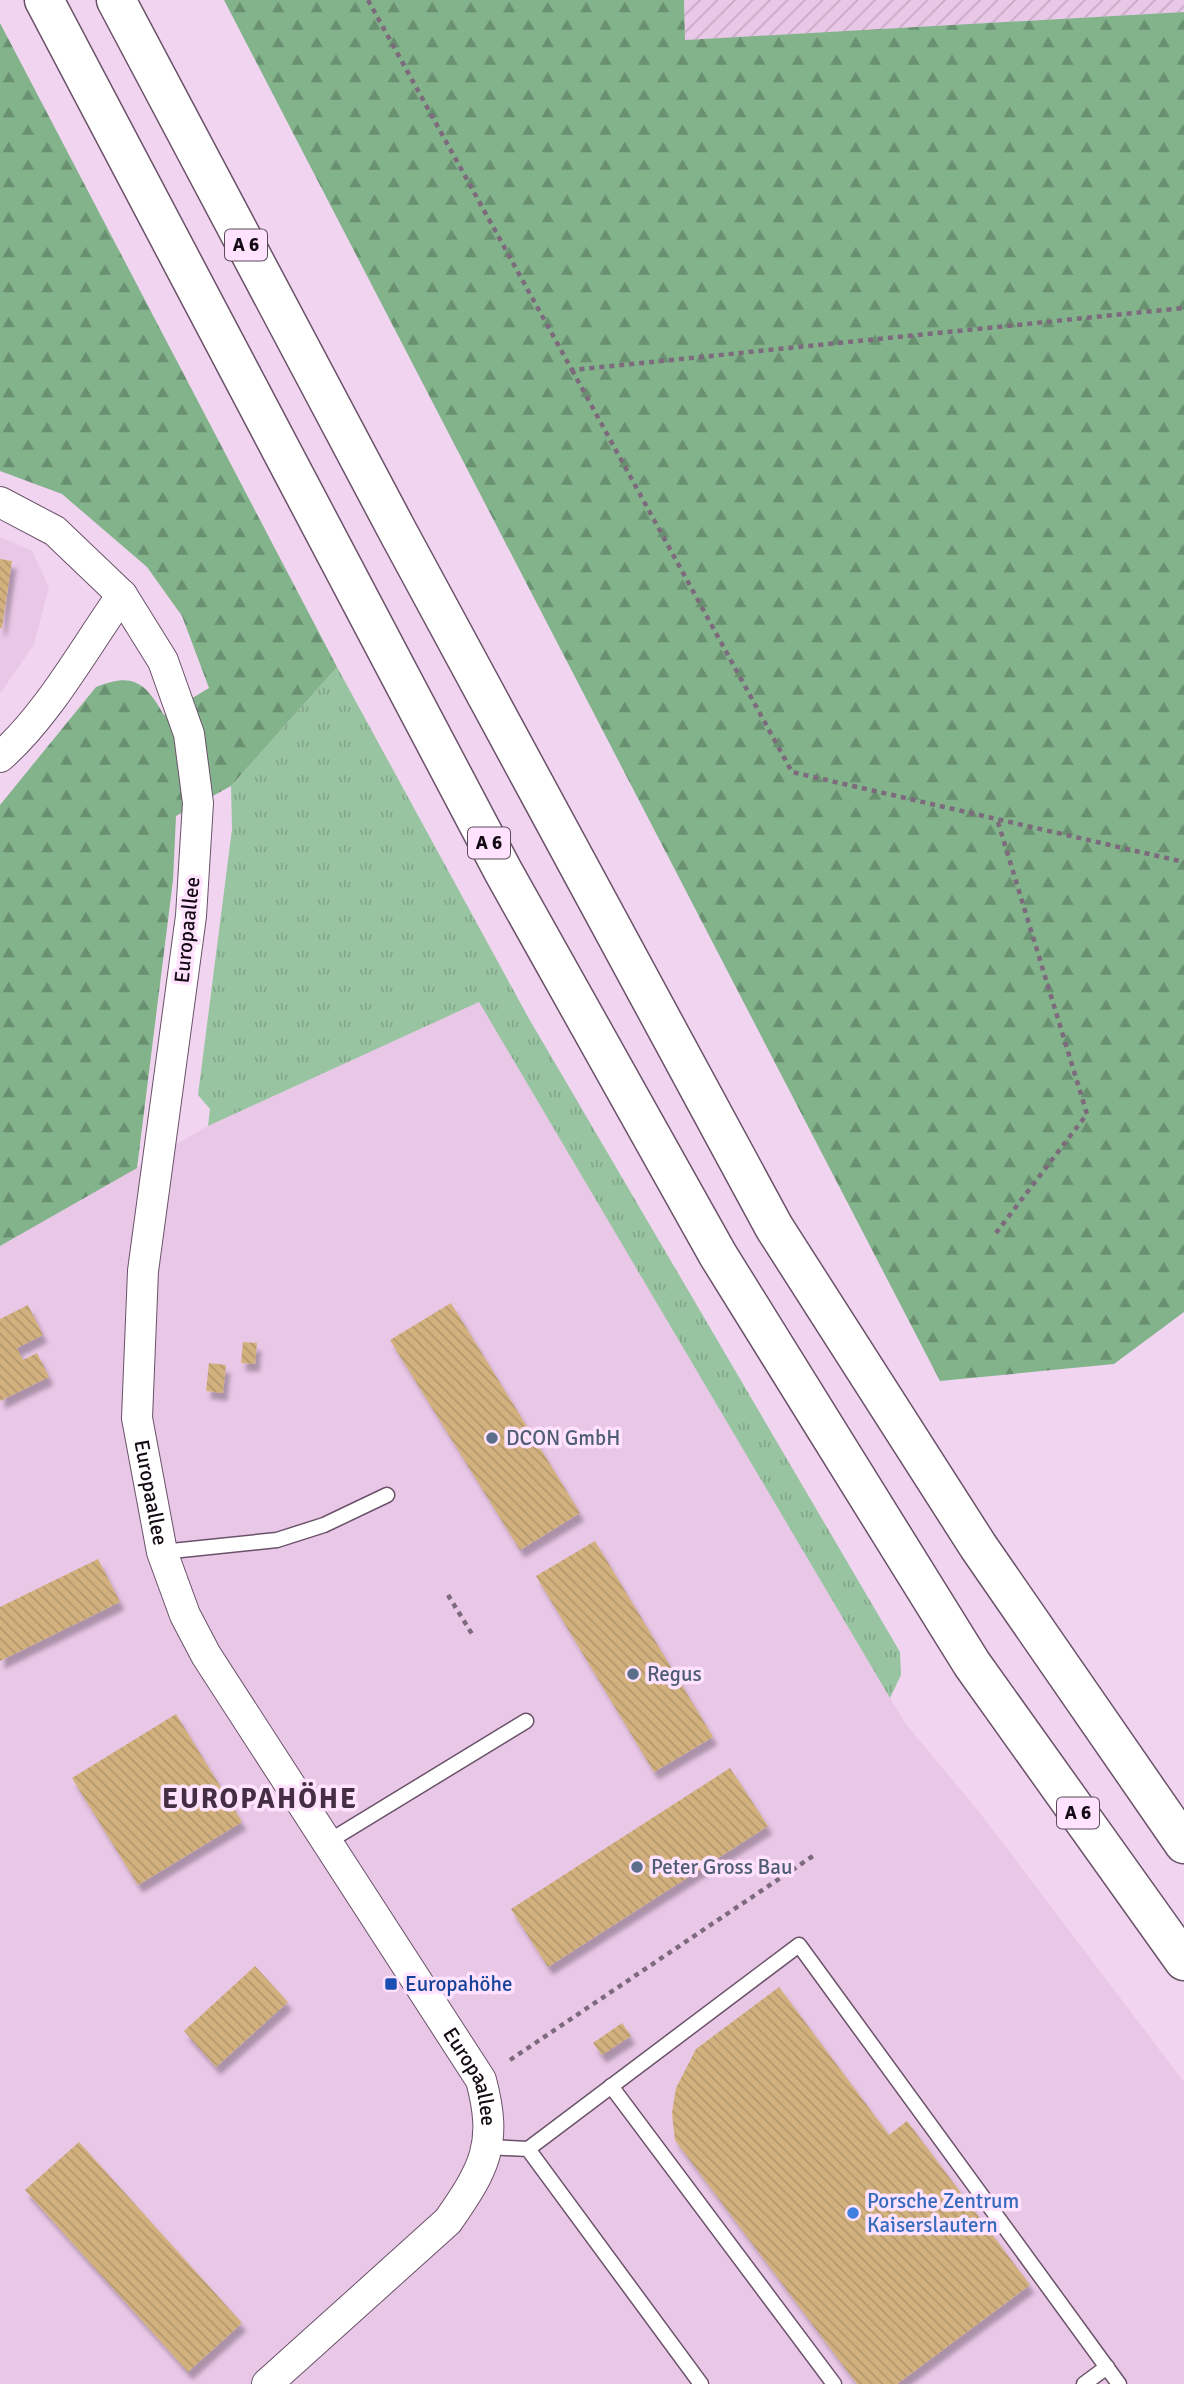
<svg xmlns="http://www.w3.org/2000/svg" width="1184" height="2384" font-family="Signika,sans-serif">
  <style>
    .built { fill: #e9c7e7 }
    .industrial { fill: url(#industrial-furrows) }
    .grass { fill: url(#grass-tufts) }
    .forest { fill: url(#forest-firs) }
    .building { fill: url(#building-back-hatch); filter: url(#shadow) }
    .lines { fill: none; stroke-linecap: round; stroke-linejoin: round }
    .lane-casing { stroke: #6a5269; stroke-width: 17 }
    .street-casing { stroke: #6a5269; stroke-width: 32 }
    .highway-casing { stroke: #6a5269; stroke-width: 41 }
    .path { stroke: #7d6a7c; stroke-width: 4.5; stroke-dasharray: 5 5; stroke-linecap: butt }
    .lane { stroke: #fff; stroke-width: 14 }
    .street { stroke: #fff; stroke-width: 30 }
    .highway { stroke: #fff; stroke-width: 38 }
    .service-dot { fill: #5c6f8a; stroke: #ffe2fd; stroke-width: 2.5 }
    .transit-dot { fill: #1a4fb4; stroke: #ffe2fd; stroke-width: 2.5 }
    .shop-dot { fill: #3f7fe0; stroke: #ffe2fd; stroke-width: 2.5 }
    .labels { text-anchor: middle; dominant-baseline: central; stroke-width: 7; stroke-linejoin: round; paint-order: stroke }
    .shield { fill: #ffe2fd; stroke: #5a4b59; stroke-width: 2 }
    .shield-label { font-size: 19px; font-weight: bold; fill: #140a13 }
    .street-label { font-size: 21px; fill: #140a13; stroke: #ffe2fd }
    .service-label { font-size: 21px; fill: #4e5e75; stroke: #ffe2fd; text-anchor: start }
    .transit-label { font-size: 21px; fill: #164399; stroke: #ffe2fd; text-anchor: start }
    .shop-label { font-size: 21px; fill: #366cbe; stroke: #ffe2fd; text-anchor: start }
    .district-label { font-size: 28px; font-weight: bold; letter-spacing: 2px; fill: #442e43; stroke: #ffe2fd }
  </style>
  <defs>
    <pattern id="industrial-furrows" width="10" height="10" patternUnits="userSpaceOnUse" patternTransform="scale(1.75)"><rect width="10" height="10" fill="#e9c7e7"/><path d="M-1 1l2-2M0 10L10 0M9 11l2-2" fill="none" stroke="#c7aac5"/></pattern>
    <pattern id="grass-tufts" width="24" height="20" patternUnits="userSpaceOnUse" patternTransform="scale(1.75)"><rect width="24" height="20" fill="#99c4a1"/><path d="M3 7l-1-3M5 7V3M7 7l1-3M15 17l-1-3M17 17v-4M19 17l1-3" fill="none" stroke="#83a78a"/></pattern>
    <pattern id="forest-firs" width="22" height="20" patternUnits="userSpaceOnUse" patternTransform="scale(1.75)"><rect width="22" height="20" fill="#82b38b"/><path d="M5 1l3.5 6h-7zM16 11l3.5 6h-7z" fill="#699070"/></pattern>
    <pattern id="building-back-hatch" width="6" height="6" patternUnits="userSpaceOnUse" patternTransform="scale(1.75)"><rect width="6" height="6" fill="#d2b17e"/><path d="M-1 5l2 2M0 0l6 6M5-1l2 2" fill="none" stroke="#b3976c"/></pattern>
    <filter id="shadow"><feDropShadow dx="4.5" dy="8" stdDeviation="2" flood-color="#0004"/></filter>
  </defs>
  <rect width="100%" height="100%" fill="#f1d5f0"/>
  <g class="built">
    <path d="M0 537 32 551 49 587 34 644 0 694Z"/>
    <path d="M479 1002 905 1723 980 1813 1184 2082V2384H0V1246L208 1126Z"/>
  </g>
  <path class="industrial" d="M684 0H1184V12L685 40Z"/>
  <path class="grass" d="M337 667 528 1017 900 1652 901 1675 890 1698 479 1002 208 1126 210 1109 198 1095 232 829 231 786Z"/>
  <g class="forest">
    <path d="M224 0H684L685 40 1184 12V1312L1114 1364 940 1381Z"/>
    <path d="M0 23 337 667 231 786 176 816 173 880 137 1168 0 1246V805L96 687C133 672 145 682 164 715L209 688 182 616 147 567 62 494 0 471Z"/>
  </g>
  <g class="building">
    <path d="M0 559 12 561 2 628H0Z"/>
    <path d="M451 1303 580 1513 520 1550 390 1340Z"/>
    <path d="M28 1305 43 1335 17 1348 23 1360 37 1353 49 1377 0 1401V1319Z"/>
    <path d="M243 1342 257 1343 255 1364 241 1363Z"/>
    <path d="M209 1363 226 1365 223 1393 206 1391Z"/>
    <path d="M595 1541 713 1737 654 1772 536 1576Z"/>
    <path d="M98 1559 120 1602 0 1661V1607Z"/>
    <path d="M176 1714 242 1822 138 1885 72 1778Z"/>
    <path d="M730 1768 768 1826 548 1967 511 1909Z"/>
    <path d="M255 1966 288 2002 216 2067 184 2031Z"/>
    <path d="M779 1987 889 2135 907 2121 1030 2285 897 2384H857L675 2140 672 2113 676 2088 696 2049Z"/>
    <path d="M622 2023 631 2036 602 2055 593 2043Z"/>
    <path d="M79 2142 242 2323 188 2372 25 2190Z"/>
  </g>
  <g class="lines">
    <g class="lane-casing">
      <g id="lane">
        <path d="M162 1552 277 1540 324 1525 387 1495"/>
        <path d="M326 1843 526 1721"/>
        <path d="M611 2086 834 2384"/>
        <path d="M487 2147 528 2149 701 2384"/>
        <path d="M528 2149 799 1945 1119 2384"/>
        <path d="M1084 2384 1107 2367"/>
      </g>
    </g>
    <g class="street-casing">
      <g id="street">
        <path id="s1" d="M0 502 55 531 122 595 163 661 189 734 198 803 191 916 143 1271 137 1418 162 1552 185 1615 206 1655 481 2080C498 2144 485 2168 448 2221L267 2384"/>
        <path d="M0 757C48 715 85 647 122 595"/>
      </g>
    </g>
    <g class="highway-casing">
      <g id="highway">
        <path d="M44 0 503 871 718 1255 972 1664 1184 1961"/>
        <path d="M116 0 398 532 774 1227 978 1546 1184 1844"/>
      </g>
    </g>
    <g class="path">
      <path d="M368 0 572 370 1184 308"/>
      <path d="M572 370 792 772 1184 862"/>
      <path d="M996 1233 1087 1114 997 819"/>
      <path d="M448 1595 472 1634"/>
      <path d="M510 2060 813 1856"/>
    </g>
    <use href="#lane" class="lane"/>
    <use href="#street" class="street"/>
    <use href="#highway" class="highway"/>
  </g>
  <g class="service-dot">
    <circle cx="492" cy="1438" r="7"/>
    <circle cx="633" cy="1674" r="7"/>
    <circle cx="637" cy="1867" r="7"/>
  </g>
  <rect class="transit-dot" x="384" y="1977" width="14" height="14" rx="3.5"/>
  <circle class="shop-dot" cx="853" cy="2213" r="7"/>
  <g class="labels">
    <g class="shield">
      <rect x="225" y="229.5" width="42" height="31" rx="5"/>
      <rect x="468" y="827.5" width="42" height="31" rx="5"/>
      <rect x="1057" y="1797.5" width="42" height="31" rx="5"/>
    </g>
    <g class="shield-label">
      <text x="246" y="245">A 6</text>
      <text x="489" y="843">A 6</text>
      <text x="1078" y="1813">A 6</text>
    </g>
    <g class="street-label">
      <text transform="translate(187 930) rotate(-84)">Europaallee</text>
      <text stroke="none"><textPath href="#s1" startOffset="1074">Europaallee</textPath></text>
      <text stroke="none"><textPath href="#s1" startOffset="1746">Europaallee</textPath></text>
    </g>
    <g class="service-label">
      <text x="506" y="1438">DCON GmbH</text>
      <text x="647" y="1674">Regus</text>
      <text x="651" y="1867">Peter Gross Bau</text>
    </g>
    <g class="transit-label">
      <text x="405" y="1984">Europahöhe</text>
    </g>
    <g class="shop-label">
      <text x="867" y="2201">Porsche Zentrum<tspan x="867" dy="24">Kaiserslautern</tspan></text>
    </g>
    <g class="district-label">
      <text x="260" y="1799">EUROPAHÖHE</text>
    </g>
  </g>
</svg>
